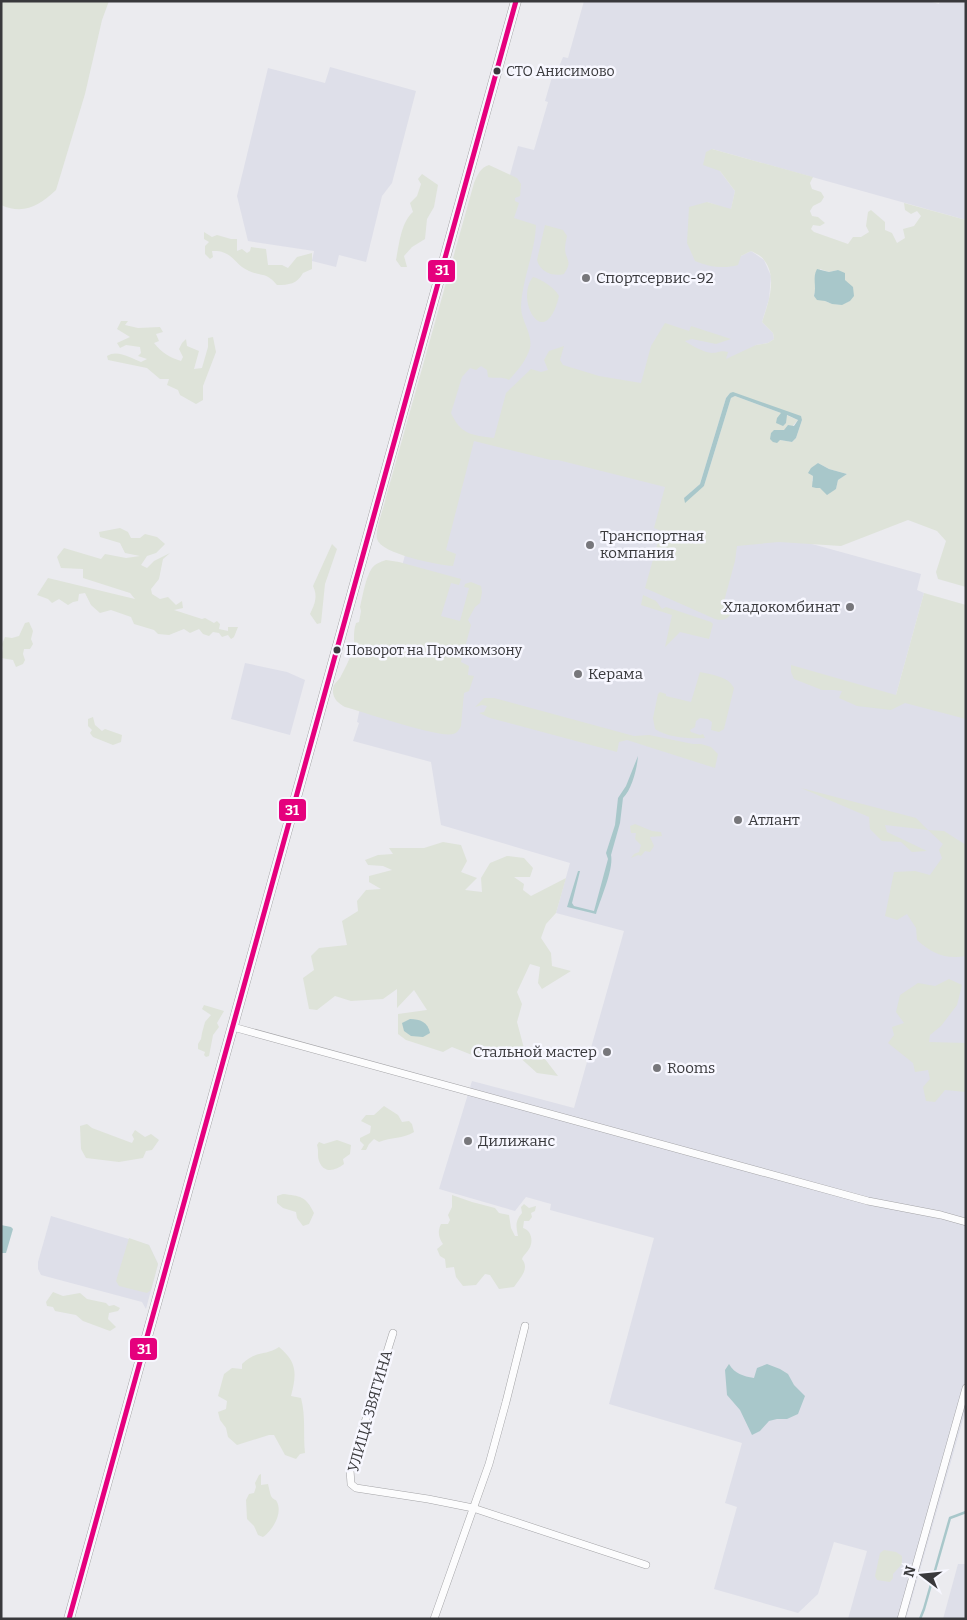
<svg xmlns="http://www.w3.org/2000/svg" width="967" height="1620" font-family="Bitter,serif">
  <style>
    .built { fill: #dedfe9 }
    .green { fill: #dee3d9; fill-rule: evenodd }
    .water { fill: #a8c7ca }
    .lines { fill: none; stroke-linecap: round; stroke-linejoin: round }
    .stream { stroke: #a8c7ca; stroke-width: 2.5 }
    .minor-casing { stroke: #a4a4a7; stroke-width: 8 }
    .secondary-casing { stroke: #a4a4a7; stroke-width: 11 }
    .minor { stroke: #fcfcfd; stroke-width: 7 }
    .secondary { stroke: #fcfcfd; stroke-width: 10 }
    .bus-1-casing { stroke: #f7f7ff; stroke-width: 9 }
    .bus-1 { stroke: #e5007d; stroke-width: 5 }
    .bus-dot { fill: #39393c; stroke: #f7f7ff; stroke-width: 2 }
    .poi-dot { fill: #77777b; stroke: #f7f7ff; stroke-width: 2 }
    .labels { text-anchor: middle; dominant-baseline: central; stroke-width: 5; stroke-linejoin: round; paint-order: stroke }
    .bus-label { font-size: 14px; fill: #39393c; stroke: #f7f7ff; text-anchor: start }
    .poi-label { font-size: 15px; fill: #39393c; stroke: #f7f7ff; text-anchor: start }
    .street-label { font-size: 15px; fill: #39393c; stroke: #f7f7ff }
    .line-badge { stroke: #f7f7ff; stroke-width: 2 }
    .badge-label { font-size: 14px; text-anchor: middle; font-weight: bold; fill: #fff }
  </style>
  <rect width="100%" height="100%" fill="#ebebef"/>
  <g class="built">
    <path d="M584 1H928L939 4 940 1 966 2V220L712 149 720 171 735 191 731 210 707 202 741 256 751 251 764 260 771 276 769 299 762 322 773 333 774 339 768 343 756 345 617 460 812 544 921 574 917 590 924 593 896 695 966 714V1409L906 1619H848L867 1551 834 1542 818 1594 798 1613 714 1589 737 1507 725 1503 742 1443 609 1404 654 1238 550 1210 551 1204 526 1197 515 1211 439 1189 472 1081 574 1108 624 931 556 913 570 863 441 825 431 762 353 741 359 723 357 722 360 708 402 566 518 146 534 150 548 102 545 101 552 77H555L563 57 568 58Z"/>
    <path d="M330 67 416 91 392 183 382 196 366 262 339 255 336 267 312 261 314 251 248 241 237 196 268 68 325 83Z"/>
    <path d="M245 663 287 672 305 680 290 735 231 719Z"/>
    <path d="M51 1216 149 1245 158 1264 146 1309 142 1302 41 1275 38 1269V1262Z"/>
    <path d="M958 1564H966V1619H943Z"/>
  </g>
  <g class="green">
    <path d="M1 1H109L102 20 85 94 56 190C39 206 24 215 1 205Z"/>
    <path d="M712 149 813 177 810 183 812 189 821 192 824 197 821 202 813 206 810 211 812 216 818 217 825 223 820 226 813 225 811 229 814 232 848 244 853 237H861L869 232 866 226 868 212 871 210 885 222V230L892 233 897 243 905 238 903 229 914 226 921 216 917 211 911 214 905 210 904 203 966 220V587L938 579 936 572 946 541 937 531 908 520 841 546 779 542 737 546 735 561 723 605 733 608C730 617 726 622 715 619L645 588 661 531 654 528 665 487 558 460H551L474 441 446 550 456 554 453 566C438 565 381 554 377 539 375 530 384 507 386 497L474 183C478 174 480 168 489 165L517 178 521 184 520 196 515 198V201L519 203 514 218 536 225C535 253 522 279 521 307 521 321 533 334 530 348 526 361 518 370 509 380 502 376 496 379 488 377L487 370 481 366 476 370 470 368 462 377 451 413C461 435 472 435 494 438L506 393 531 369 541 372 548 370 544 360 549 351 564 346 560 360 563 365 599 376 641 383 651 346 665 323 689 331 691 326 731 339 716 344 692 339 685 341C692 346 703 352 712 353 719 353 720 350 728 352L726 359 756 345 768 343 774 339 773 333 762 322C768 304 778 277 764 260 762 256 755 253 751 251L741 256 738 265C725 269 708 267 695 261L687 243 689 207 707 202 731 209 735 191 720 171 703 165 706 152ZM820 269 829 272 838 270 845 280 850 301C834 308 828 302 814 296ZM730 393 802 420 796 438 792 442 780 440 798 420 786 415H781V413L735 396 731 398 704 486 684 498 700 484 726 398ZM818 463 829 469 847 474 838 480 836 489 829 492 812 481 813 476 809 473Z"/>
    <path d="M422 174 438 185 434 207 427 219 425 239 412 247 404 256 407 267H401L396 260C399 245 401 222 413 212L410 203 417 196 421 184 418 179Z"/>
    <path d="M545 225 563 230 567 236C566 240 565 245 565 249 566 262 573 260 564 274 553 277 540 272 537 260Z"/>
    <path d="M204 232 212 237 217 235 231 239H237V251L242 249 247 253 250 251 251 247 266 249 268 265H282L288 268 297 257 312 253V269L303 273C297 284 289 285 277 285 266 272 263 277 249 271 233 264 233 250 212 251L213 257 210 259 205 254V246L209 242 204 239Z"/>
    <path d="M533 277C541 279 555 288 559 296 545 354 514 300 533 277Z"/>
    <path d="M121 321H128L125 325 138 328 160 327 163 332 156 334 159 341 154 343C162 353 169 357 181 361L183 357 179 349 182 343 186 339 187 346 199 351 194 369 202 368 208 347V338L213 337 216 352 203 386V400L196 404 180 395 178 390 167 385 169 379H160L147 368 108 360 107 356C117 349 131 358 141 362L147 359 138 356 141 353 140 347 126 345 120 348 117 343 130 337 117 329Z"/>
    <path d="M120 528 128 532 131 538H140L145 534 157 537 165 544 156 553 147 556 141 565 147 568 154 561 170 553 163 559 159 579 151 589 152 594 160 599 168 597 176 605 182 601 183 608 174 610 202 619 205 618 214 623 217 621 220 624 219 629 228 631V627H238L234 637 231 639 228 635 222 637 219 633 213 632 209 636 203 634 199 629 190 633 184 629 169 635 158 634 154 630 134 624 131 617 111 610 100 613 91 605 85 593 79 594 78 601 73 602 68 605 59 599 52 603 48 599 37 595 48 578 135 599 130 593 83 578V569L61 568 57 557 64 548 101 559 105 554 126 558 140 556 125 553 120 543 100 537 99 532Z"/>
    <path d="M332 544 337 549 325 584 321 623 317 624 310 614C315 604 318 596 313 586Z"/>
    <path d="M386 560 399 562 461 579 459 585 451 583 441 616 460 621 469 588 464 587 465 584 471 582 481 586 482 592 480 603 475 607 468 620 471 625 461 662 469 666 468 675 474 676 469 691 464 693 461 726C459 730 457 733 453 734 438 738 364 712 345 707 338 703 332 698 333 689 333 683 339 681 341 676 346 667 355 649 354 639 354 633 354 629 356 623L359 622 361 611 360 607C363 595 365 579 372 568 375 564 380 562 386 560Z"/>
    <path d="M924 593 966 605V719L905 703 891 710 857 706 839 698 842 691 834 690H822L794 679 791 672V665L896 695Z"/>
    <path d="M643 595 656 601 662 609 666 607 711 622 713 624 709 639 680 632 665 647 672 615 641 605Z"/>
    <path d="M29 622 33 631 31 639 33 644 30 649H24L23 654 25 660 23 664 16 667 13 660 1 658 3 648 2 644 5 637 12 638 19 636 25 623Z"/>
    <path d="M700 672C712 675 728 676 734 688L724 729 719 732 711 730 712 722 708 719 700 718 696 721 695 727 690 730 691 732 700 735 703 734 705 738C690 739 669 738 655 729L653 718 658 694 660 692 666 694V696L691 702Z"/>
    <path d="M484 698H494L634 736 649 735 693 744H701L711 747 718 754 715 768 627 740 619 742 617 752 490 718 479 713 484 712 487 706 482 705 475 707Z"/>
    <path d="M93 717 95 725 102 731 105 729 122 735 121 742 113 745 93 737 90 733 92 730 88 726V719Z"/>
    <path d="M801 788 916 818 928 830 944 831 966 845V956C946 960 931 953 917 940L916 928 907 914 897 920 885 916 894 872 915 871 930 875 942 858 939 850 943 844 928 830 885 825 887 832 927 851 912 852 901 842 882 841 870 829 869 817Z"/>
    <path d="M635 824 652 831 661 832 662 836 650 837 654 846 650 852 645 851 641 856 638 855 631 858 634 854 639 852 641 845 635 839 636 833H631L630 826Z"/>
    <path d="M443 842 461 845 467 861 461 872 477 878 465 890 482 892 481 878 490 863 507 856 524 858 533 868 530 877H514L524 884 523 890 531 896 566 878 556 913 546 924 541 938 551 953 552 966 571 971 542 989 538 983 540 967 530 964 517 992 522 1004 517 1022 525 1052 545 1059 558 1076 537 1073 516 1054 472 1055 452 1047 443 1052 406 1040 398 1034V1014L427 1010 414 990 397 1008V989L383 999 351 1001 335 996 317 1010 309 1009 303 978 314 970 311 956 319 948 347 945 342 921 358 911 357 901 366 890 381 889 369 882V876L392 870 383 866 368 865 365 860 378 855 393 854 389 848H424Z"/>
    <path d="M949 979 962 985 957 1005 941 1026 930 1035 929 1042 965 1043 966 1092 945 1090 935 1102 926 1101 923 1087 930 1079 928 1070 915 1072 913 1063 888 1043 894 1035 892 1027 904 1023 896 1012 900 995 918 983 935 986Z"/>
    <path d="M204 1005 224 1011 217 1023 219 1027 213 1035 209 1056 206 1057 204 1055 205 1052 198 1049V1044L201 1039 202 1033 205 1022 211 1015 202 1009Z"/>
    <path d="M384 1106 398 1115 402 1122 409 1121 412 1124 414 1132C403 1139 391 1137 379 1142L374 1139 369 1144 366 1150H361L364 1145 360 1141V1138L370 1133 371 1126 361 1121 366 1115H374Z"/>
    <path d="M87 1124 92 1128 132 1143 134 1139 132 1135 135 1130 145 1137 151 1134 159 1140 152 1150 146 1151 143 1158 119 1162 86 1158 81 1149 80 1126Z"/>
    <path d="M337 1140 351 1145 350 1154 343 1159 344 1164C335 1171 324 1174 319 1161 317 1156 319 1151 317 1145L319 1142 324 1144Z"/>
    <path d="M283 1194C300 1196 306 1196 314 1213L309 1224 303 1226 297 1218 296 1212 283 1208 277 1203V1196Z"/>
    <path d="M452 1195 472 1202 495 1208 499 1213 509 1215 511 1228 515 1236H518C516 1226 515 1221 522 1213L521 1207 524 1204 529 1208 536 1206 535 1211 531 1213 532 1217 529 1221H524L523 1228C531 1230 534 1241 529 1249 527 1253 524 1254 522 1259 530 1269 520 1278 514 1287L499 1289 490 1275 485 1274 476 1285 463 1286 456 1277 454 1267 446 1268 445 1259 440 1256 437 1249 443 1244C439 1238 437 1232 441 1224H448L450 1220 448 1215 452 1207Z"/>
    <path d="M129 1238 149 1245 158 1264 151 1290 147 1293 119 1286 116 1281Z"/>
    <path d="M53 1292 63 1296 80 1293 87 1299 106 1303 109 1306 114 1305 120 1308 118 1311 109 1313 108 1319 116 1327 110 1331 83 1321 76 1315 55 1311 53 1307 47 1306 46 1302Z"/>
    <path d="M279 1347C297 1362 297 1373 291 1396L301 1398C306 1417 303 1434 305 1453L300 1454 296 1459 285 1455 274 1435H269L237 1445 228 1437 226 1428 220 1420 218 1412 226 1409 227 1401 218 1396 224 1374 232 1368 242 1369V1364C256 1350 266 1356 279 1347Z"/>
    <path d="M261 1474V1485L268 1484C269 1488 270 1493 271 1496 273 1500 276 1499 277 1502 283 1514 272 1531 263 1537L258 1535 254 1526 247 1519 246 1500 249 1494 254 1493 256 1487 255 1483 259 1475Z"/>
    <path d="M884 1550 896 1552 902 1556V1564L893 1574V1578L890 1582 877 1580 875 1576 880 1553Z"/>
  </g>
  <g class="water">
    <path d="M817 269 829 272 838 270 845 273V280L853 287 854 296 850 301 842 305 832 304 825 301 817 300 814 296C817 286 812 278 817 269Z"/>
    <path d="M733 392 801 416 802 420 796 438 792 442 780 440 777 443 773 442 770 439 771 433 774 430H784L788 425 794 426 798 420 787 415 786 423 783 426 776 423 777 418 781 413 735 396 731 398 704 486 685 503 684 498 700 484 726 398 730 393Z"/>
    <path d="M818 463 829 469 847 474 838 480 836 489 827 495 820 488H816L812 487 813 476 808 473 811 468Z"/>
    <path d="M638 756C637 769 632 789 623 798L620 823 611 855C614 869 600 900 596 914L567 907 578 871H580L572 903 574 906 594 911 608 859 606 853 615 825 618 798 626 786Z"/>
    <path d="M410 1019C420 1019 428 1022 430 1033L423 1037 411 1036 404 1031 402 1023Z"/>
    <path d="M1 1225 11 1227 13 1229 6 1253H1Z"/>
    <path d="M729 1364C735 1374 743 1376 754 1378L757 1368 767 1364 780 1369 788 1374 794 1385 805 1396 798 1414 787 1419H777L769 1421 760 1431 752 1435 740 1410 727 1395 725 1370Z"/>
  </g>
  <g class="lines">
    <path class="stream" d="M920 1619 924 1609 950 1518 966 1512"/>
    <g class="minor-casing">
      <g id="minor">
        <path d="M233 1027 868 1201 941 1215 966 1222"/>
        <path d="M393 1333 350 1470 351 1484 356 1488 428 1499 473 1508 646 1565"/>
        <path d="M434 1619 489 1464 506 1402 525 1326"/>
        <path d="M901 1619 966 1388"/>
      </g>
    </g>
    <g class="secondary-casing">
      <path id="secondary" d="M69 1619 516 1"/>
    </g>
    <use href="#minor" class="minor"/>
    <use href="#secondary" class="secondary"/>
    <g class="bus-1-casing">
      <path id="bus-1" d="M69 1619 516 1"/>
    </g>
    <use href="#bus-1" class="bus-1"/>
  </g>
  <g class="bus-dot">
    <circle cx="497" cy="71" r="4.5"/>
    <circle cx="337" cy="650" r="4.5"/>
  </g>
  <g class="poi-dot">
    <circle cx="586" cy="278" r="5"/>
    <circle cx="590" cy="545" r="5"/>
    <circle cx="850" cy="607" r="5"/>
    <circle cx="578" cy="674" r="5"/>
    <circle cx="738" cy="820" r="5"/>
    <circle cx="607" cy="1052" r="5"/>
    <circle cx="657" cy="1068" r="5"/>
    <circle cx="468" cy="1141" r="5"/>
  </g>
  <g class="labels">
    <g class="bus-label">
      <text x="506" y="71">СТО Анисимово</text>
      <text x="346" y="650">Поворот на Промкомзону</text>
    </g>
    <g class="poi-label">
      <text x="596" y="278">Спортсервис-92</text>
      <text x="600" y="536">Транспортная<tspan x="600" dy="17">компания</tspan></text>
      <text x="840" y="607" text-anchor="end">Хладокомбинат</text>
      <text x="588" y="674">Керама</text>
      <text x="748" y="820">Атлант</text>
      <text x="597" y="1052" text-anchor="end">Стальной мастер</text>
      <text x="667" y="1068">Rooms</text>
      <text x="478" y="1141">Дилижанс</text>
    </g>
    <g class="street-label">
      <text transform="translate(370 1411) rotate(-74)">УЛИЦА ЗВЯГИНА</text>
    </g>
  </g>
  <g class="line-badge">
    <rect x="427" y="259" width="29" height="24" rx="5" fill="#e5007d"/>
    <rect x="278" y="798" width="29" height="24" rx="5" fill="#e5007d"/>
    <rect x="129" y="1337" width="29" height="24" rx="5" fill="#e5007d"/>
  </g>
  <g class="badge-label">
    <text x="442" y="275">31</text>
    <text x="292" y="815">31</text>
    <text x="144" y="1354">31</text>
  </g>
  <rect width="967" height="1620" fill="none" stroke="#39393c" stroke-width="5"/>
  <g transform="translate(922 1575) rotate(286)" stroke="#f7f7ff" stroke-width="4" paint-order="stroke">
  <path d="M0-4L9 19L0 12L-9 19Z" fill="#39393c"/>
  <text y="-8" font-size="14" font-weight="bold" text-anchor="middle" fill="#39393c">N</text>
  </g>
</svg>
